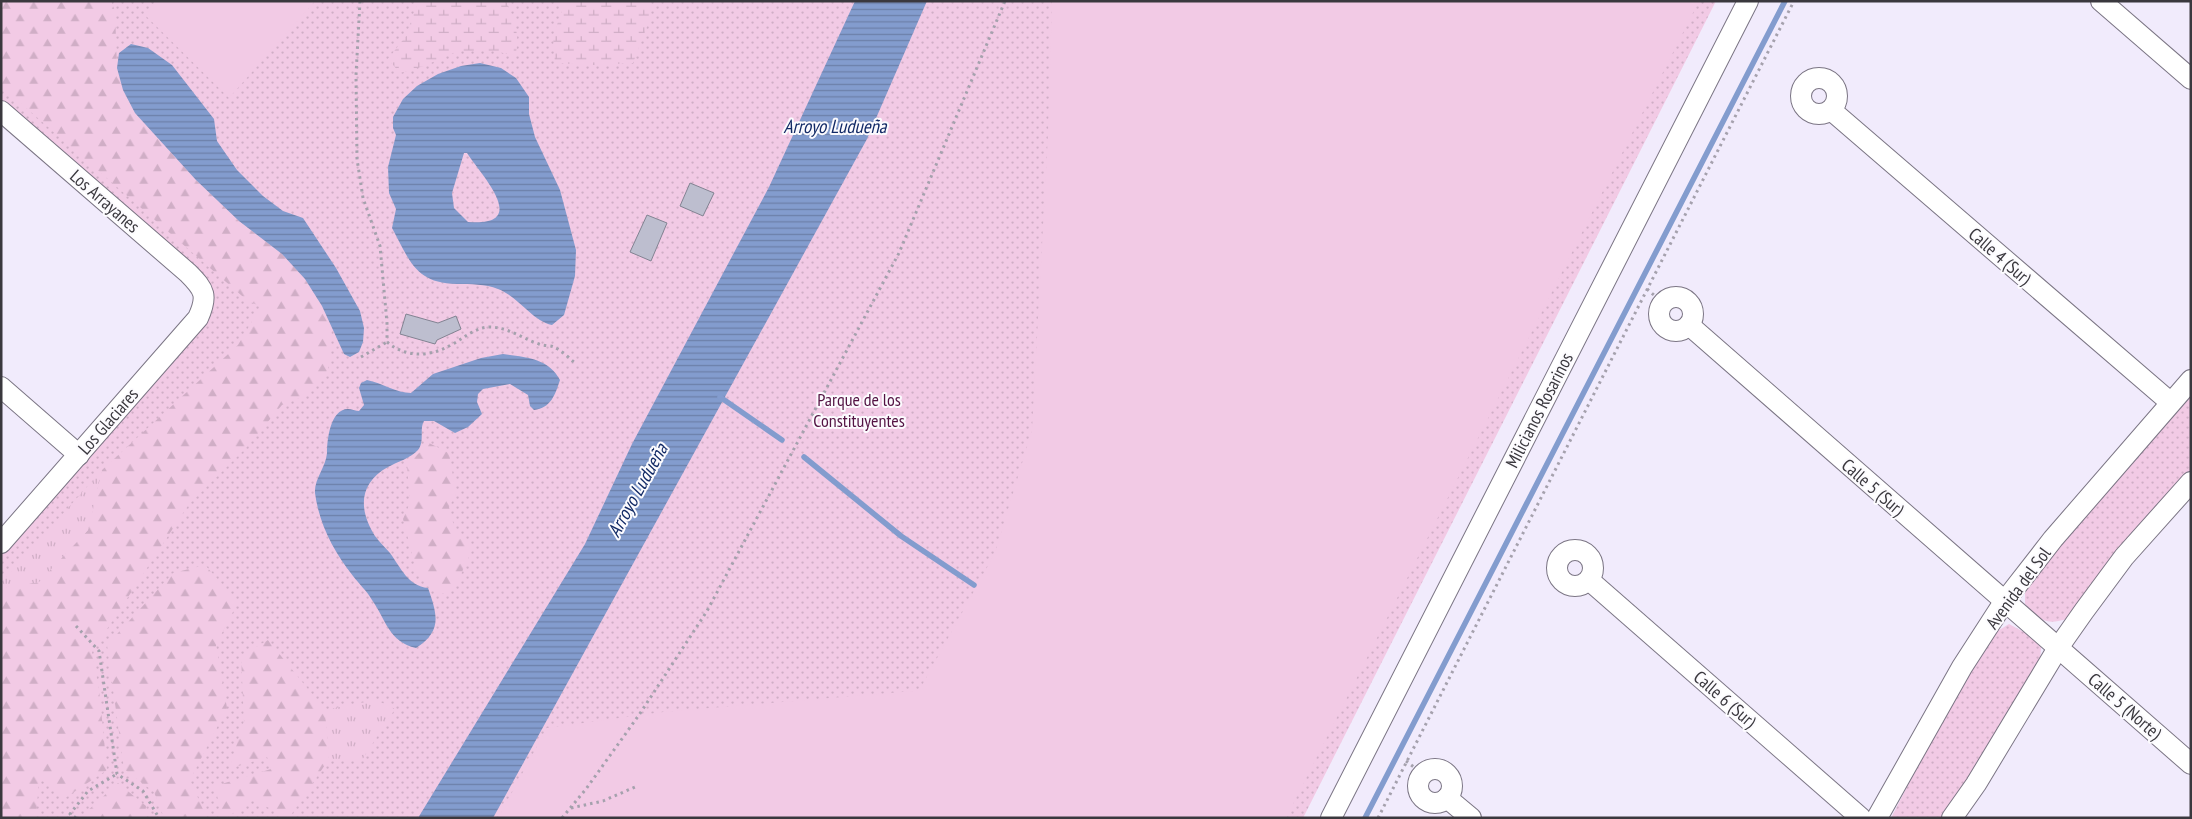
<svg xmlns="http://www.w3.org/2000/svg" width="2192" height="819" font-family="'PT Sans Narrow',sans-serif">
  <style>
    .grass { fill: url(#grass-dots) }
    .forest { fill: url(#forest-firs) }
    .wetland { fill: url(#wetland-marsh) }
    .park { fill: url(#park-tufts) }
    .pitch { fill: #f2cae5 }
    .water { fill: url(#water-rules); fill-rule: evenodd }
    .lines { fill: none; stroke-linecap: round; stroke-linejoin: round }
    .stream { stroke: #839cce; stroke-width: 5.5 }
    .building { fill: #bdbecf; stroke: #828392 }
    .minor-casing { stroke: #7b7584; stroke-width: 22 }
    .path { stroke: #a5a1ad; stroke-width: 3; stroke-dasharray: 2.5 4; stroke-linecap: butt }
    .minor { stroke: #fff; stroke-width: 20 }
    .labels { text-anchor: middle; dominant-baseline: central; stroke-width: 4; stroke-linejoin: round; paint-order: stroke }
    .street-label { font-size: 18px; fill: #3a383e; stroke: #fcfbfe }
    .park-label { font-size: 18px; fill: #531343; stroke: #fcfbfe }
    .water-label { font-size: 19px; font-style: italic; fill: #122a66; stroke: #fcfbfe }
  </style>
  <defs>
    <pattern id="grass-dots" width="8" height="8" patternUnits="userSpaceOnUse" patternTransform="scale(1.25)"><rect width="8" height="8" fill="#f2cae5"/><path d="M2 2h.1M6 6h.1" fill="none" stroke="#d0aec6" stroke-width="1.8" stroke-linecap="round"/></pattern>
    <pattern id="forest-firs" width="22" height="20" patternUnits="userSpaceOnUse" patternTransform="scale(1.25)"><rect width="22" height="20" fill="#f2cae5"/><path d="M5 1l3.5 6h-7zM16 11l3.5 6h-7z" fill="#d0aec6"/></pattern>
    <pattern id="wetland-marsh" width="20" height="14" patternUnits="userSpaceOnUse" patternTransform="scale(1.25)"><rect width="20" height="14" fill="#f2cae5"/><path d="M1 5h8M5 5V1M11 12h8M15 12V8" fill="none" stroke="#d0aec6"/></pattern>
    <pattern id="park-tufts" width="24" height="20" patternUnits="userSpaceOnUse" patternTransform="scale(1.25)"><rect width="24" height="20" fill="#f2cae5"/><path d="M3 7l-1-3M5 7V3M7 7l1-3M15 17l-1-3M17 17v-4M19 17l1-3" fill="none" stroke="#d0aec6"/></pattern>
    <pattern id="water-rules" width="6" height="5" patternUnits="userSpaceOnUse" patternTransform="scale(1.25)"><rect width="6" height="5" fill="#839cce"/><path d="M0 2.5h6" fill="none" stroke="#6c80a9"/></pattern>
  </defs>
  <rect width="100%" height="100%" fill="#f1ebfc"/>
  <g class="grass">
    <path d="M1 1H1716L1303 818H1V543L198 318 204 294 1 111Z"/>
    <path d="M2191 392V469L2136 529 2069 618C2046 626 2041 621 2025 604V591L2045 559Z"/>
    <path d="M2009 624 2035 638 2041 647 2040 662 1969 778 1941 818H1891L1942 719 1975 663 1996 632Z"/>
  </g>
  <g class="forest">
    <path d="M1 1H111L115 11 117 68 123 90 135 113 196 180 239 221 282 254 305 279 322 306 332 327 328 370 305 396 282 405 245 449 189 504 92 652 99 689 107 770 65 798 39 778 36 818H1V588L39 582 88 530 102 470 238 345 261 306 249 302 1 86Z"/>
    <path d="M429 443 449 453 456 494 449 507 456 534 474 546 455 587 440 595 416 569 403 519 410 503 407 465Z"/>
    <path d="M205 565 238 602 216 645 227 708 190 780 207 818H164L154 792 124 769 107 645 173 573Z"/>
    <path d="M268 640 325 710 329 759 289 818 253 800 226 818H222L215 786 271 769 267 757 229 769 244 721 241 656Z"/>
    <path d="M118 783 146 806 145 818H86L85 813Z"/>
  </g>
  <g class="wetland">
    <path d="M420 1H506C514 20 521 35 515 56L495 51H458L424 66 400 73 388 59 406 36 415 9Z"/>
    <path d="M560 1H651L649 21 633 63 594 65 555 63 553 36 563 8Z"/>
  </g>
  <g class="park">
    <path d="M102 470 88 530 39 582 1 588V583Z"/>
    <path d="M376 700 395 709 362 760 329 759 325 710Z"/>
  </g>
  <g class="pitch">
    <path d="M157 1H315L229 98 145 15Z"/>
    <path d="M1052 1H1699L1286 818H498L547 728 663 712 914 691 920 689 995 553 1032 430 1048 134Z"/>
  </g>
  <g class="water">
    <path d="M855 1H927L867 139 493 818H418L585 544 632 444 769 187Z"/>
    <path d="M131 44 148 48 172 65 214 119 217 141 237 170 263 196 283 211 303 218 336 268 360 311 364 328 363 342 359 352 350 357 344 354 322 306 305 279 282 254 239 221 196 180 135 113 123 90 117 68 119 53Z"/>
    <path d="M480 63 501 68 516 78 529 97V114L535 137 560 190 576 250 575 276 564 315 552 325C531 320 519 297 498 289 485 284 471 284 457 284 415 283 410 261 392 228L396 209 389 193 388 167 396 135 393 128V117L403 99 417 86 438 74 461 66ZM464 153H467C481 175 532 227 468 222L454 208 452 193Z"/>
    <path d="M503 354C525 357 549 358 560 380 555 395 551 408 534 410L530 406 528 395 510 384 483 389 478 394 477 402 482 414 468 427 455 433 434 421H424C419 429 425 441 418 450 411 458 397 462 388 467 359 483 358 509 375 536 379 542 385 547 390 553 401 568 408 586 428 588 437 614 443 631 416 648 389 642 386 620 372 600 367 591 359 584 353 576 334 552 319 524 315 493 314 479 326 467 327 453 327 441 330 409 348 409 351 409 356 411 359 411L364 405 359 388 361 383 367 380C382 383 397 393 411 393L433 374 481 358Z"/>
  </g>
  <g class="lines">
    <g class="stream">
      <path d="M720 397 782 440"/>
      <path d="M804 457 901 536 974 585"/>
      <path d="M1365 818 1785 1"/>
    </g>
  </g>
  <g class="building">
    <path d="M690 183 714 193 703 216 680 206Z"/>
    <path d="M647 215 667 223 651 261 630 252Z"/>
    <path d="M406 314 438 323 456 316 461 329 437 340 435 344 400 334Z"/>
  </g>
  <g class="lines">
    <g class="minor-casing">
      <g id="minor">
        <path d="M2101 1 2191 79"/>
        <circle cx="1819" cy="96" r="18"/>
        <path d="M1831 110 2170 402"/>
        <path d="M1 111 188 273C205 290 208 296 198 318L1 543"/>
        <circle cx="1676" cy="314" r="17"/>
        <path d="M1689 325 2191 764"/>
        <path d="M1 387 79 455"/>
        <circle cx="1575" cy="568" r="18"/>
        <path d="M1589 580 1861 818"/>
        <circle cx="1435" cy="786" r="17"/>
        <path d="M1447 798 1471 818"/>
        <path d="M1331 818 1748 1"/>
        <path d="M1877 818 1962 667 2004 602 2053 539 2191 380"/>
        <path d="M1952 818 1976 784 2058 648 2084 611 2124 557 2191 482"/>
      </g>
    </g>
    <g class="path">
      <path d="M360 1 356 75 357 159 363 198 380 246 387 323V342"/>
      <path d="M1647 289 1663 303"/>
      <path d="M387 342C406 358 430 357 451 345 464 338 474 328 489 327 508 327 521 338 539 344 544 346 550 345 554 347 561 350 569 358 575 363"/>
      <path d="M361 357 387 342"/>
      <path d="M76 626 99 651 117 774 143 791 159 818"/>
      <path d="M1406 761 1423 774"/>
      <path d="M571 808 603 801 635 787"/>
      <path d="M76 818 70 814 88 791 117 774"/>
      <path d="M562 818 586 789 639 715 707 611 899 253 1005 1"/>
      <path d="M1378 818 1794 1"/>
    </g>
    <use href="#minor" class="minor"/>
  </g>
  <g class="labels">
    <g class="street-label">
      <text transform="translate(105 201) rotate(41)">Los Arrayanes</text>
      <text transform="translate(2000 256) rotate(41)">Calle 4 (Sur)</text>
      <text transform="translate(1539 410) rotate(-63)">Milicianos Rosarinos</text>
      <text transform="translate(108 421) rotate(-49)">Los Glaciares</text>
      <text transform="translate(1873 487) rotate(41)">Calle 5 (Sur)</text>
      <text transform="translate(2018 588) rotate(-54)">Avenida del Sol</text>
      <text transform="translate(1725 699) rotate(41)">Calle 6 (Sur)</text>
      <text transform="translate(2125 706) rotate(41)">Calle 5 (Norte)</text>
    </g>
    <g class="park-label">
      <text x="859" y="399">Parque de los<tspan x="859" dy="21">Constituyentes</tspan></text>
    </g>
    <g class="water-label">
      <text x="835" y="126">Arroyo Ludueña</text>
      <text transform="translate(637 490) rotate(-61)">Arroyo Ludueña</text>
    </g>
  </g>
  <rect width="2192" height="819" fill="none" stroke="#3a383e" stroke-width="5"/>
</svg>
